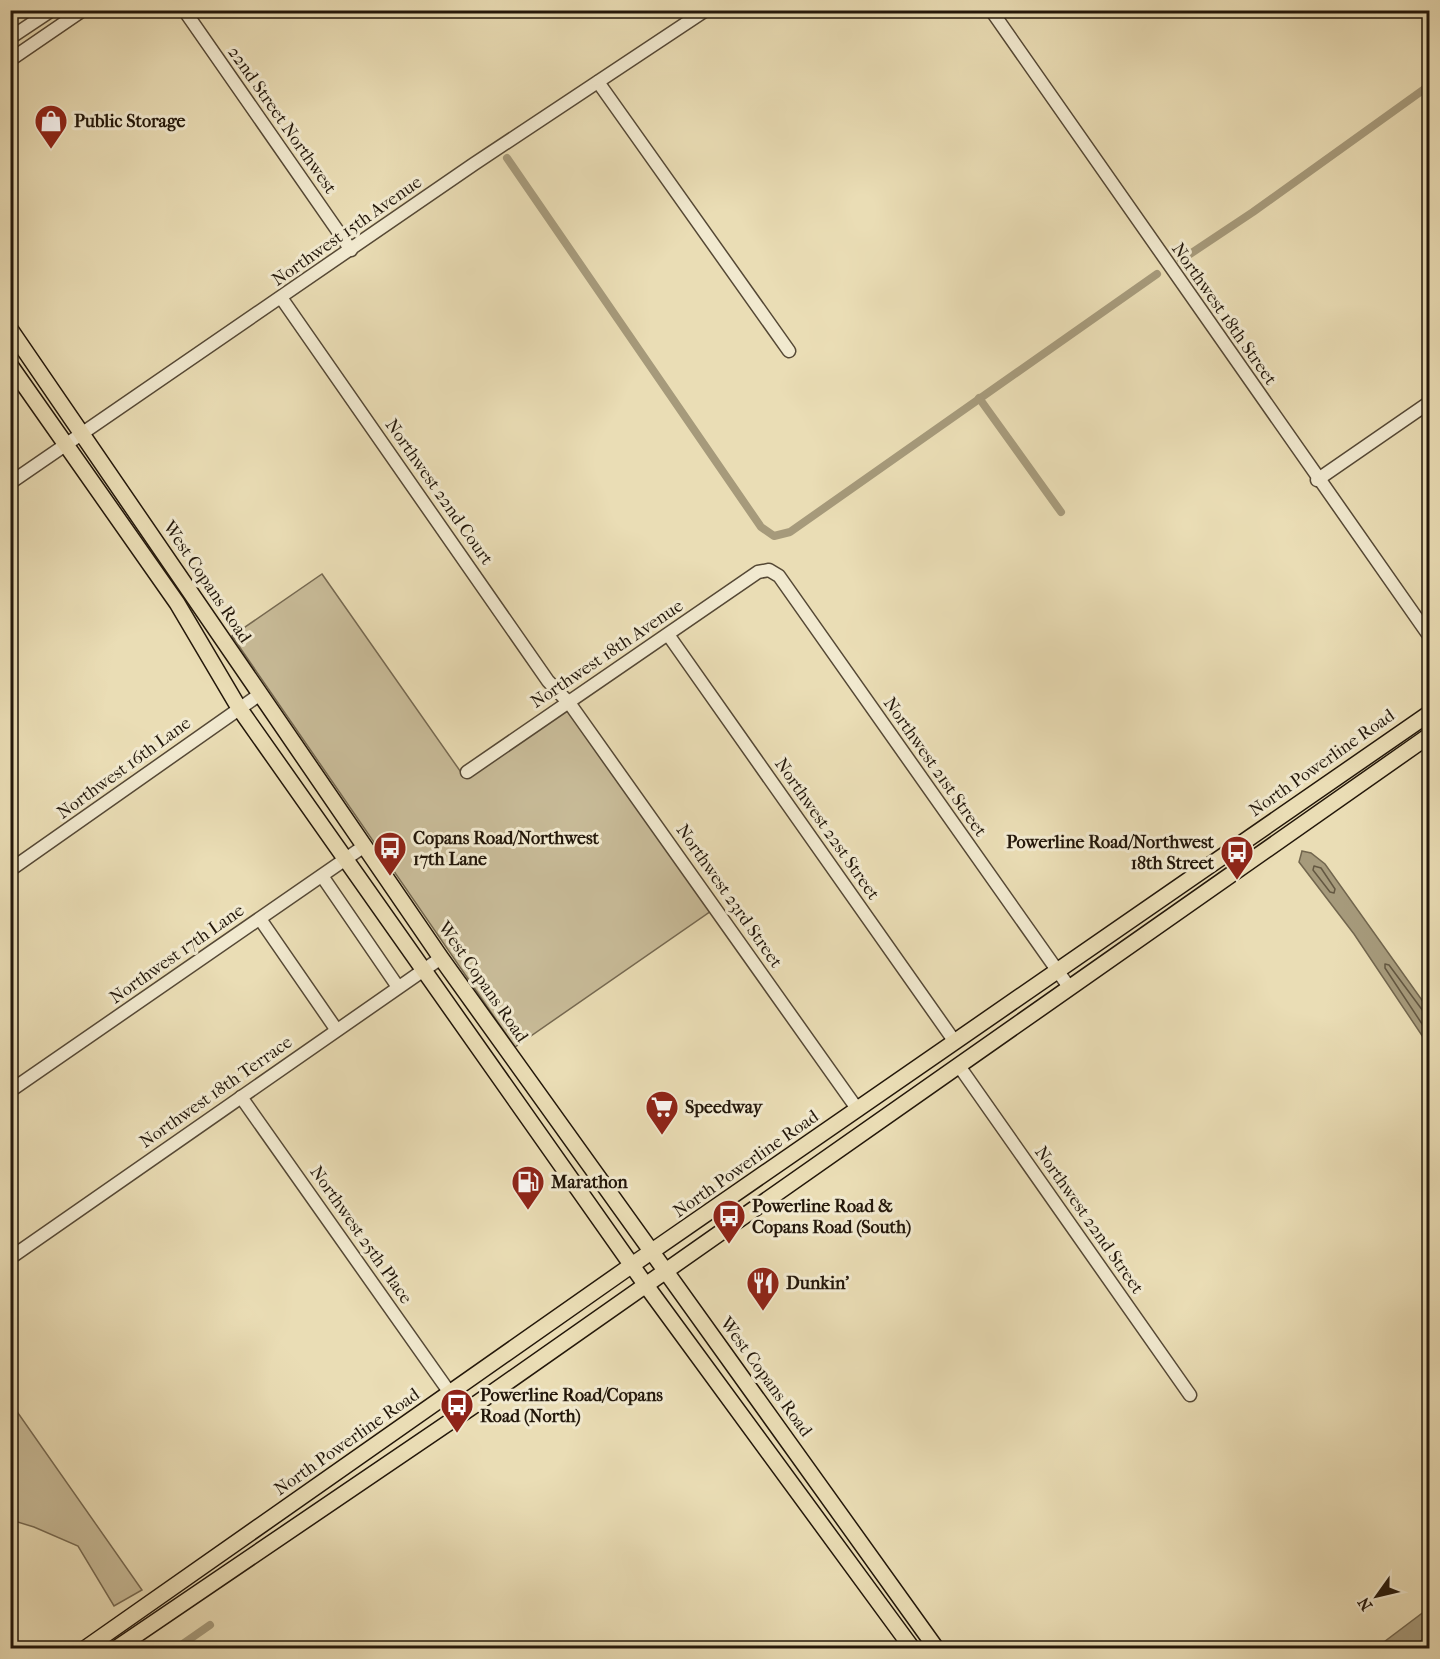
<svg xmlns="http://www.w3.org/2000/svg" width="1440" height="1659" font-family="'IM FELL French Canon',serif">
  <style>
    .green { fill: #c8bb98; stroke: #766951; stroke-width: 1.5 }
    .water { fill: #a69a7b; stroke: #72664e; stroke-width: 1.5 }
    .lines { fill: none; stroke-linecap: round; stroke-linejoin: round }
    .shore { stroke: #645842; stroke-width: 1.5 }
    .canal { stroke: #a69a7b; stroke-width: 8 }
    .minor-casing { stroke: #554835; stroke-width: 15 }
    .major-casing { stroke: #23170a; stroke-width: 18 }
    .minor { stroke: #f1e9cf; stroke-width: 12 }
    .major { stroke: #eaddb5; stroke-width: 15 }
    .labels { text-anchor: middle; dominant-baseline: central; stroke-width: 6; stroke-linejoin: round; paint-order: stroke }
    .street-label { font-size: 18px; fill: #23170a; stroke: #f1e9cf }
    .poi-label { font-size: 18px; font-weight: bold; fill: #23170a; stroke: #f1e9cf; text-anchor: start }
  </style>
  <rect width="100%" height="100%" fill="#eaddb5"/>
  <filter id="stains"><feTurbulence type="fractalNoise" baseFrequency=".00333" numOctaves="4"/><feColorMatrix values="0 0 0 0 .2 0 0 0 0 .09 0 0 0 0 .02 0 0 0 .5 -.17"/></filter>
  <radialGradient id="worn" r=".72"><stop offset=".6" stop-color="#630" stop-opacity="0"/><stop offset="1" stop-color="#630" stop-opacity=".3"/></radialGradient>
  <g class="green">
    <path d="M322 574 465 778 567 707 711 911 515 1047 232 636Z"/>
    <path d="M10 1403H11L142 1590 114 1606 78 1546 34 1527 11 1520Z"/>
  </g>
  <g class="water">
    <path d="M1302 851 1311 853 1325 864 1429 1010V1046L1354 934 1299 862Z"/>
    <path d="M1429 1608V1635L1411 1648H1376Z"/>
  </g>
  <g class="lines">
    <g class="shore">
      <path d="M1314 866 1321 868 1335 889 1334 893 1330 892 1313 870Z"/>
      <path d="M1430 1013 1423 1011 1389 965 1385 964V968L1430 1036"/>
    </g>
    <g class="canal">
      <path d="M507 158 761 527 774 536 790 532 1157 274"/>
      <path d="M1181 260 1253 212 1430 85"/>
      <path d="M979 398 1061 512"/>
      <path d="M177 1648 210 1625"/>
    </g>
    <g class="minor-casing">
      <g id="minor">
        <path d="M184 10 351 250"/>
        <path d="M991 10 1430 637"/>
        <path d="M10 38 52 10"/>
        <path d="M10 60 83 10"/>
        <path d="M598 82 789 351"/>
        <path d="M282 299 548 681 570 704 858 1110"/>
        <path d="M1317 480 1430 402"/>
        <path d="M10 483 474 164 706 10"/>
        <path d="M669 636 955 1042"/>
        <path d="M467 772 758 572 769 570 779 576 1069 987"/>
        <path d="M10 870 259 695"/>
        <path d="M322 876 398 987"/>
        <path d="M260 919 336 1029"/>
        <path d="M959 1066 1190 1395"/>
        <path d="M10 1091 363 847"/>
        <path d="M241 1097 450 1393"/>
        <path d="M13 1256 441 958"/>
      </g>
    </g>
    <g class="major-casing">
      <g id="major">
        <path d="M10 329 441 958 936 1648"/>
        <path d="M10 365 177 603 239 708 645 1284 912 1648"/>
        <path d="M86 1648 632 1265 1430 713"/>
        <path d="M117 1648 479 1402 1430 735"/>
      </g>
    </g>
    <use href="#minor" class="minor"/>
    <use href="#major" class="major"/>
  </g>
  <defs>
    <g id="shop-pin" transform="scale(1.725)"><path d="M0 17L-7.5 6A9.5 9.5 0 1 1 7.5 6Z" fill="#8f2418" stroke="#f1e9cf"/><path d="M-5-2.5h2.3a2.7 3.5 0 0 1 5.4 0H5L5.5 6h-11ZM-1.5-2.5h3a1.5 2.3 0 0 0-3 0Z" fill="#fff"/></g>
    <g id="bus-pin" transform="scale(1.725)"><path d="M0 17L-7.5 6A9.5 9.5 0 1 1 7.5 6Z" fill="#8f2418" stroke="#f1e9cf"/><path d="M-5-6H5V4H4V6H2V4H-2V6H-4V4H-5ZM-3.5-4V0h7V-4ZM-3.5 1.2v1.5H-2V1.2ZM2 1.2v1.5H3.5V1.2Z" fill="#fff"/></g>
    <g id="supermarket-pin" transform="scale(1.725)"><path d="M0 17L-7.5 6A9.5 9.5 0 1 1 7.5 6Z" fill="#8f2418" stroke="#f1e9cf"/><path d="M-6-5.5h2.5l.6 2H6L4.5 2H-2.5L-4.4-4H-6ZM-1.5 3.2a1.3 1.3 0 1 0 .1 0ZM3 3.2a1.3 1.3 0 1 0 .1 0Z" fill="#fff"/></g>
    <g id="fuel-pin" transform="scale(1.725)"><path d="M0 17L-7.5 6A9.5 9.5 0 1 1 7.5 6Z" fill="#8f2418" stroke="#f1e9cf"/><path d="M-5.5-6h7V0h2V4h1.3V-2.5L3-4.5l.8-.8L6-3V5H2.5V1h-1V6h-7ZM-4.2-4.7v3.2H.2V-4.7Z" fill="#fff"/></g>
    <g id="restaurant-pin" transform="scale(1.725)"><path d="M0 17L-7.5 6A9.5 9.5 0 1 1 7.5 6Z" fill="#8f2418" stroke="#f1e9cf"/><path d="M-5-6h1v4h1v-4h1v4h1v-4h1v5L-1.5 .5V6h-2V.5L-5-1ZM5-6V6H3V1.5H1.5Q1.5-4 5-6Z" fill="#fff"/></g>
  </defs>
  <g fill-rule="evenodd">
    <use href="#shop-pin" x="51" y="121"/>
    <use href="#bus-pin" x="390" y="848"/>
    <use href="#bus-pin" x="1237" y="852"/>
    <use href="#supermarket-pin" x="662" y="1107"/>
    <use href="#fuel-pin" x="528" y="1182"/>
    <use href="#bus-pin" x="729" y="1216"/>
    <use href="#restaurant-pin" x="763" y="1283"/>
    <use href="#bus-pin" x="457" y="1405"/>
  </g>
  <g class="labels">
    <g class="street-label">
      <text transform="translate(282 120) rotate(55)">22nd Street Northwest</text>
      <text transform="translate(347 231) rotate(-35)">Northwest 15th Avenue</text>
      <text transform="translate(1224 314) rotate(55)">Northwest 18th Street</text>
      <text transform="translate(439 492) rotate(55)">Northwest 22nd Court</text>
      <text transform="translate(207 582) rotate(56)">West Copans Road</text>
      <text transform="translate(607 654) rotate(-34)">Northwest 18th Avenue</text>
      <text transform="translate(1322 763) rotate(-35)">North Powerline Road</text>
      <text transform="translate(935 767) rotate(55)">Northwest 21st Street</text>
      <text transform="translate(124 768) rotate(-36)">Northwest 16th Lane</text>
      <text transform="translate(827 829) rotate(55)">Northwest 22st Street</text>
      <text transform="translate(729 896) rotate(55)">Northwest 23rd Street</text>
      <text transform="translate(177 954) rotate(-35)">Northwest 17th Lane</text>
      <text transform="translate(483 982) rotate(55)">West Copans Road</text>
      <text transform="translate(216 1092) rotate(-35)">Northwest 18th Terrace</text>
      <text transform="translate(746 1164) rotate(-35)">North Powerline Road</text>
      <text transform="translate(1089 1220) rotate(55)">Northwest 22nd Street</text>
      <text transform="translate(361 1235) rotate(55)">Northwest 25th Place</text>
      <text transform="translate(766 1377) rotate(54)">West Copans Road</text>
      <text transform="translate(347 1442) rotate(-35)">North Powerline Road</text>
    </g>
    <g class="poi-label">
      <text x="74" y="121">Public Storage</text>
      <text x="413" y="838">Copans Road/Northwest<tspan x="413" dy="21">17th Lane</tspan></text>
      <text x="1214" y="842" text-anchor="end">Powerline Road/Northwest<tspan x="1214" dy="21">18th Street</tspan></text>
      <text x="685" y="1107">Speedway</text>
      <text x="551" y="1182">Marathon</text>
      <text x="752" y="1206">Powerline Road &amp;<tspan x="752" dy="21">Copans Road (South)</tspan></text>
      <text x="786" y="1283">Dunkin'</text>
      <text x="480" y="1395">Powerline Road/Copans<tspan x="480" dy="21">Road (North)</tspan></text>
    </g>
  </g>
  <rect width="1440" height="1659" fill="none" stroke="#eaddb5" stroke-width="36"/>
  <rect x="12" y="12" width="1416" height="1635" fill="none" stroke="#23170a" stroke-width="3"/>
  <rect x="18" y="18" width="1404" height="1623" fill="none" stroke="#23170a" stroke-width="1.5"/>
  <g transform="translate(1377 1596) rotate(236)" stroke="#f1e9cf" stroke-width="4.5" paint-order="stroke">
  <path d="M0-4.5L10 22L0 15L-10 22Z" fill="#23170a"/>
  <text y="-9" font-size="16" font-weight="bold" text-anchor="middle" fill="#23170a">N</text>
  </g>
  <rect width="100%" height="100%" filter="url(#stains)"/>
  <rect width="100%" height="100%" fill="url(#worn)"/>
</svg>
